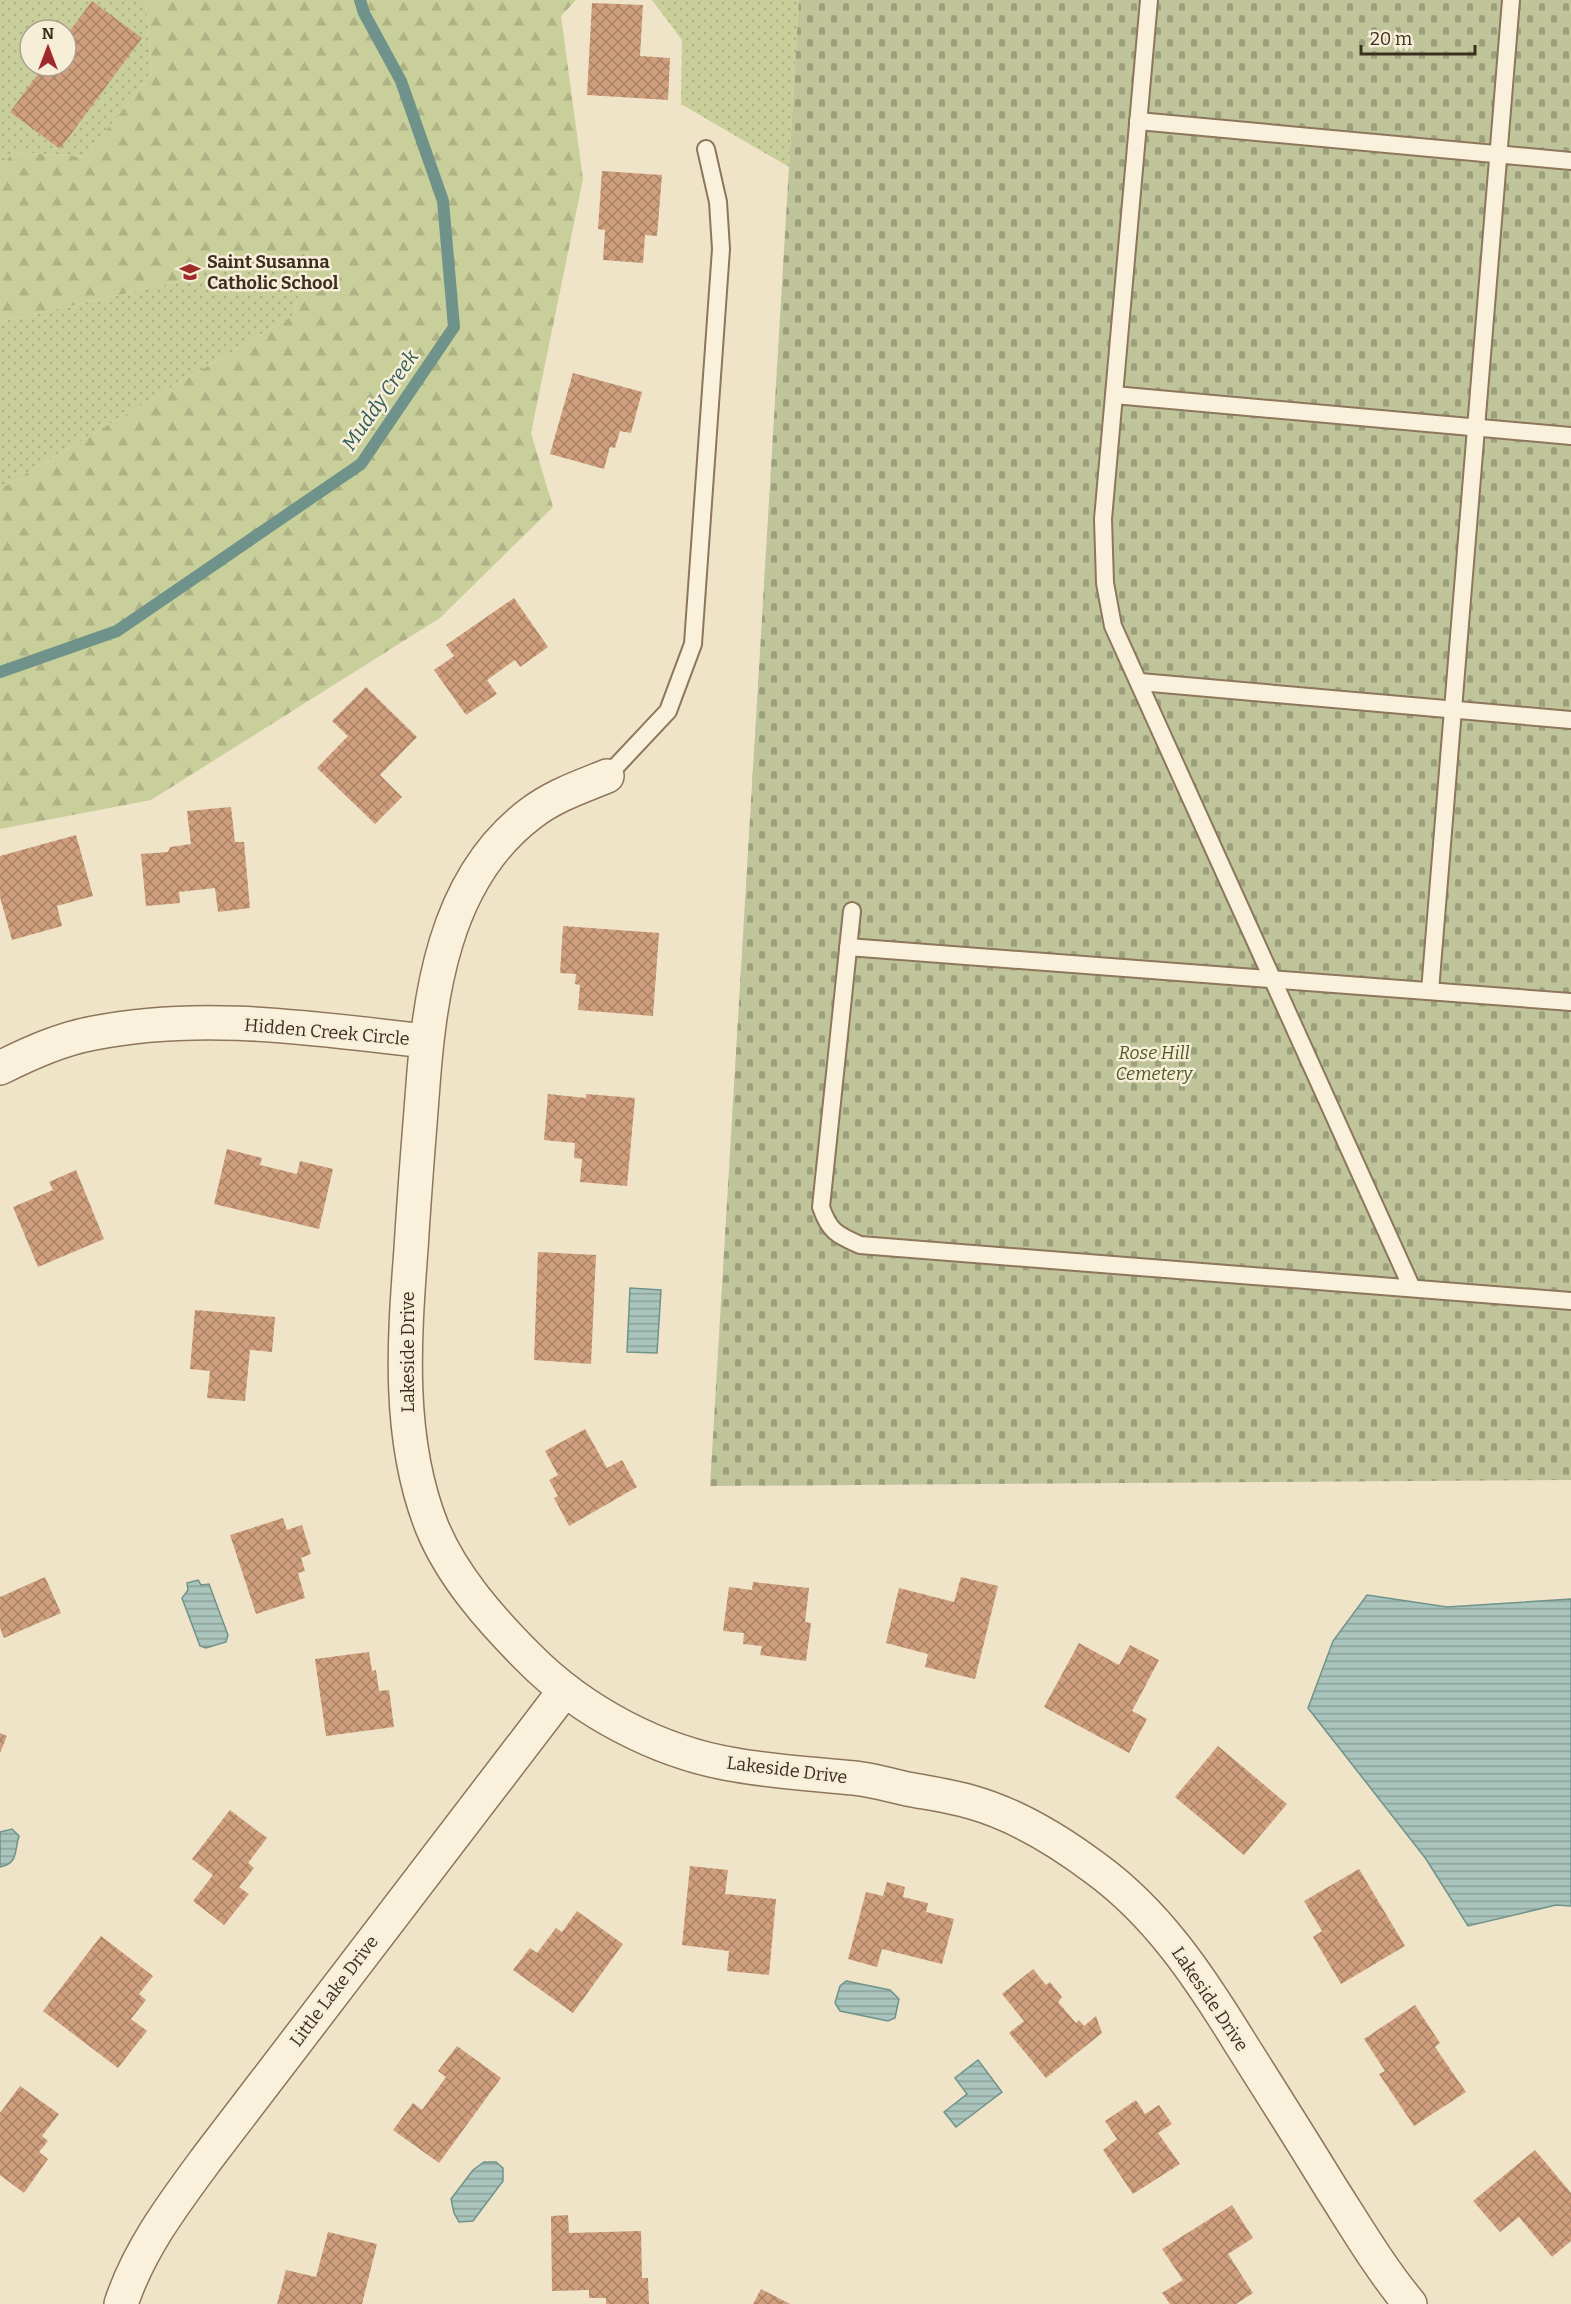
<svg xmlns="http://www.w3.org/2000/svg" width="1571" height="2304" font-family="Bitter,serif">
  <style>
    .grass { fill: url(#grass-dots); fill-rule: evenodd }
    .forest { fill: url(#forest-firs) }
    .cemetery { fill: url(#cemetery-stones) }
    .water { fill: url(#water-rules); stroke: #6f938a; stroke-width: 1.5 }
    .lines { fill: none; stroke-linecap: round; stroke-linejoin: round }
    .stream { stroke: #6f938a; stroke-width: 12 }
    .building { fill: url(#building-cross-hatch) }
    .service-casing { stroke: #8d765c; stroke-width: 20 }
    .minor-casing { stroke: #8d765c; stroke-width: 36 }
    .service { stroke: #faf1dc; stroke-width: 16 }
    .minor { stroke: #faf1dc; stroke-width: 33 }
    .labels { text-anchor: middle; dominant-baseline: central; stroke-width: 5; stroke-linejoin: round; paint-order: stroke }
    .poi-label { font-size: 18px; font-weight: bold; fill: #3d2e20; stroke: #f7eed8; text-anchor: start }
    .street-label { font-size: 18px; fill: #3d2e20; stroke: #f7eed8 }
    .park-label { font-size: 18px; font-style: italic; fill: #4d5a26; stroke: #f7eed8 }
    .water-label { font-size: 20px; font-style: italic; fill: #2f5d5a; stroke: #f7eed8 }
  </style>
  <defs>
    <pattern id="grass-dots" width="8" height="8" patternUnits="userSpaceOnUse" patternTransform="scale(1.5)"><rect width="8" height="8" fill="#c9cf9b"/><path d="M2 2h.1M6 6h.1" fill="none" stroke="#aeb285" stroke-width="1.8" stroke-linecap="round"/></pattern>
    <pattern id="forest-firs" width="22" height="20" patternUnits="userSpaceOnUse" patternTransform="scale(1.5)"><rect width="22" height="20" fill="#c9cf9b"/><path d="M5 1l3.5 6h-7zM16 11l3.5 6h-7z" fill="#aeb285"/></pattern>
    <pattern id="cemetery-stones" width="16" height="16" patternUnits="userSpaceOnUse" patternTransform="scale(1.5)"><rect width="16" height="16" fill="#bfc49a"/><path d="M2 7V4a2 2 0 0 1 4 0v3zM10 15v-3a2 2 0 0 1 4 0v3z" fill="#9ca07d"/></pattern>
    <pattern id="water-rules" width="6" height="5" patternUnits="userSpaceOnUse" patternTransform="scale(1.5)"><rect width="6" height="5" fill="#a9c4bc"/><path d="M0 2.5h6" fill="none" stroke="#8ba098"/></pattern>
    <pattern id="building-cross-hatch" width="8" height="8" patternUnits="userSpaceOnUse" patternTransform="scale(1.5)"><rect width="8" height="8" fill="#cf9f7d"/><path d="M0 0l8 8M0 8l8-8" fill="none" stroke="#a98266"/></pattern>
  </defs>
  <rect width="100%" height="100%" fill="#f0e4c8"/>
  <g class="grass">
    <path d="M0 0H146L152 73 85 157 13 152 0 169ZM30 30H66V66H30Z"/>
    <path d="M652 0H799L789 167 681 104 682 40Z"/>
    <path d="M308 252 294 315 0 489V322Z"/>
  </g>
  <path class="forest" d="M146 0H576L561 16 583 179 531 433 553 507 440 618 151 800 0 829V489L294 315 308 252 0 322V169L13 152 85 157 152 73Z"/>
  <path class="cemetery" d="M799 0H1571V1480L710 1486Z"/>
  <g class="water">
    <path d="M630 1288 661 1290 657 1353 627 1352Z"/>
    <path d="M198 1580 201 1585 209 1584 228 1635 226 1642 206 1648 200 1646 182 1598 188 1590 187 1583Z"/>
    <path d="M1367 1595 1447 1607 1571 1599V1906L1556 1905 1468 1926 1426 1859 1308 1708 1333 1641Z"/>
    <path d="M12 1829 19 1836C14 1851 19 1863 0 1867V1832Z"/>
    <path d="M846 1981 890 1990 899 1999 895 2018 888 2021 840 2011 835 2003 840 1986Z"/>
    <path d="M978 2060 1002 2092 956 2127 944 2112 967 2094 955 2078Z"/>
    <path d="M484 2162H496L503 2168V2181L473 2221 459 2222 454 2213 451 2199 473 2170Z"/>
  </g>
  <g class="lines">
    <path class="stream" d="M0 672 117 631 361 464 454 327 443 201 401 81 364 13 360 0"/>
  </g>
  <g class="building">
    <path d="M92 1 142 38 60 149 10 112 44 66H66V36Z"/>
    <path d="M592 3 643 5 640 56 670 58 668 100 587 95Z"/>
    <path d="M602 171 662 175 657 236 645 235 643 263 603 260 605 230 598 229Z"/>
    <path d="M573 373 642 392 631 433 620 431 615 448 610 447 604 469 550 454Z"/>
    <path d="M514 598 548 647 520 667 515 660 487 680 497 694 466 715 434 670 454 656 446 645Z"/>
    <path d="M366 687 417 737 380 775 402 797 375 824 317 768 348 736 332 721Z"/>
    <path d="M231 807 235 842H244L250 908 218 912 215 888 179 892 180 903 146 906 141 854 168 852 170 847 191 844 187 811Z"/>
    <path d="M76 835 93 896 57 906 62 926 12 940 0 897V856Z"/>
    <path d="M563 926 659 933 653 1016 578 1010 580 985 575 984 576 974 560 973Z"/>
    <path d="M548 1094 586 1098V1094L635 1098 627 1186 580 1182 582 1159 574 1158 575 1143 544 1140Z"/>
    <path d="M227 1149 262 1158 260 1165 297 1174 300 1161 333 1169 319 1229 214 1204Z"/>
    <path d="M76 1170 104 1239 38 1267 13 1207 53 1190 49 1182Z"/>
    <path d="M538 1252 596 1255 591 1364 534 1360Z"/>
    <path d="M195 1310 275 1317 272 1352 250 1350 245 1401 207 1398 210 1371 190 1369Z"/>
    <path d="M585 1429 607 1468 622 1460 637 1487 569 1526 554 1498 558 1496 549 1480 558 1475 545 1451Z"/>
    <path d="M283 1518 287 1530 302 1525 311 1554 301 1558 305 1571 298 1573 305 1598 256 1614 230 1535Z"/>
    <path d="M45 1577 61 1613 4 1638 0 1628V1597Z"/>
    <path d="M961 1577 998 1586 975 1679 925 1667 928 1654 886 1643 899 1588 954 1602Z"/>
    <path d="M753 1582 809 1588 805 1622 811 1623 806 1661 760 1655 762 1646 743 1644 744 1633 723 1631 729 1587 752 1590Z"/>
    <path d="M1079 1643 1119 1665 1130 1645 1159 1660 1132 1711 1147 1719 1129 1753 1044 1707Z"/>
    <path d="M369 1652 372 1671 376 1670 379 1691 389 1690 394 1727 326 1736 315 1659Z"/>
    <path d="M0 1733 7 1736 0 1753Z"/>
    <path d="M1218 1746 1287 1804 1244 1855 1175 1797Z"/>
    <path d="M230 1810 267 1838 248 1863 254 1868 239 1887 249 1894 224 1925 193 1901 213 1875 192 1859Z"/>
    <path d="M690 1866 728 1870 725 1894 776 1899 769 1975 727 1971 729 1951 682 1945Z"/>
    <path d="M1359 1869 1405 1946 1341 1984 1313 1937 1322 1931 1304 1901Z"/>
    <path d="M887 1882 905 1887 903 1897 928 1903 926 1912 954 1919 942 1964 882 1949 877 1967 848 1959 866 1892 883 1896Z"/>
    <path d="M577 1911 623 1944 573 2013 513 1970 530 1948 537 1953 556 1928 562 1932Z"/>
    <path d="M101 1936 153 1976 139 1994 146 2000 131 2019 147 2031 118 2068 43 2011Z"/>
    <path d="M1033 1969 1046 1985 1050 1982 1062 1997 1058 2002 1076 2023 1079 2020 1084 2026 1096 2016 1102 2033 1046 2078 1009 2033 1024 2021 1002 1994Z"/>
    <path d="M1415 2005 1440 2043 1435 2047 1466 2092 1414 2126 1379 2074 1385 2071 1364 2039Z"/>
    <path d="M457 2046 501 2078 439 2163 393 2130 413 2103 422 2110 446 2077 438 2071Z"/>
    <path d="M20 2086 59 2114 42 2136 48 2141 39 2152 48 2159 24 2193 0 2175V2113Z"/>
    <path d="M1136 2100 1145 2114 1159 2105 1172 2124 1158 2133 1180 2164 1133 2194 1103 2150 1117 2139 1105 2121Z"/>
    <path d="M1535 2150 1571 2193V2241L1552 2257 1519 2217 1500 2232 1473 2201Z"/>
    <path d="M1232 2205 1253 2238 1228 2254 1253 2293 1236 2304H1170L1162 2293 1183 2280 1162 2249Z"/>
    <path d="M568 2215 569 2233 641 2231 642 2278H648L649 2304H606V2298H589V2290L552 2291 551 2216Z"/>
    <path d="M328 2232 377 2244 362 2304H277L286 2270 316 2277Z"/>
    <path d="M761 2289 790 2304H753Z"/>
  </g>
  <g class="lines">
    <g class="service-casing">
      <g id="service">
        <path d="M1149 0 1103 519 1105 583 1113 626 1411 1286"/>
        <path d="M1138 121 1571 161"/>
        <path d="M1114 395 1571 436"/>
        <path d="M1140 682 1571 720"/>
        <path d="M607 776 668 711 693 644 721 249 718 202 706 149"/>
        <path d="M852 911 821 1207C829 1231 837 1235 860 1245L1571 1301"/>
        <path d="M848 947 1571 1002"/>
        <path d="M1430 991 1511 0"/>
      </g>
    </g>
    <g class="minor-casing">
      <g id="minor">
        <path d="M607 776C580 787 553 796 530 814 443 880 429 997 422 1098 418 1148 414 1199 411 1249 404 1341 397 1439 432 1527 452 1576 491 1620 528 1657 582 1712 660 1753 736 1765 775 1772 814 1774 854 1778 872 1780 890 1785 907 1789 928 1793 950 1796 971 1802 1014 1814 1059 1841 1095 1868 1157 1913 1199 1976 1239 2041 1270 2090 1301 2139 1331 2188 1356 2227 1380 2268 1410 2304"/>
        <path d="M0 1068C30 1053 61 1039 94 1033 203 1011 316 1029 426 1041"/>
        <path d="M121 2304C139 2249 174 2203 208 2157L565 1690"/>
      </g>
    </g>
    <use href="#service" class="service"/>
    <use href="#minor" class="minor"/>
  </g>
  <defs>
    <g id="school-bare" transform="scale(1.62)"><path d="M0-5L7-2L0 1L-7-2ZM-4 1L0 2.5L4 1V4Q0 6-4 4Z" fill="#9e2a2b" stroke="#f7eed8" stroke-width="2.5" paint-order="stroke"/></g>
  </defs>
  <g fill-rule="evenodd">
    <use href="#school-bare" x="190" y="272"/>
  </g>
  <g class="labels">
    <g class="poi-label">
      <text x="207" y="262">Saint Susanna<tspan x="207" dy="21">Catholic School</tspan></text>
    </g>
    <g class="street-label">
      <text transform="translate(327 1032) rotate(5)">Hidden Creek Circle</text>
      <text transform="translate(408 1352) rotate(-90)">Lakeside Drive</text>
      <text transform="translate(787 1770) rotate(7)">Lakeside Drive</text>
      <text transform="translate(334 1991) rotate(-53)">Little Lake Drive</text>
      <text transform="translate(1210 1999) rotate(56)">Lakeside Drive</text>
    </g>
    <g class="park-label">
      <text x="1154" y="1053">Rose Hill<tspan x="1154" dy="21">Cemetery</tspan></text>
    </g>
    <g class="water-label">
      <text transform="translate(380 400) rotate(-55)">Muddy Creek</text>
    </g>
  </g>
  <g transform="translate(48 48)"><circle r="28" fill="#f7eed8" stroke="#ada18e" stroke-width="1.5"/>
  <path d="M0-4.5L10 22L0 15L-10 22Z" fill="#9e2a2b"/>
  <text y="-9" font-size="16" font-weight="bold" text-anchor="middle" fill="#3d2e20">N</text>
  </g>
  <path d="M1361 45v9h114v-9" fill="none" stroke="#3d2e20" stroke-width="3"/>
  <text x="1370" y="45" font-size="18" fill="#3d2e20" stroke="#f7eed8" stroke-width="4.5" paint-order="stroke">20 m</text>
</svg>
